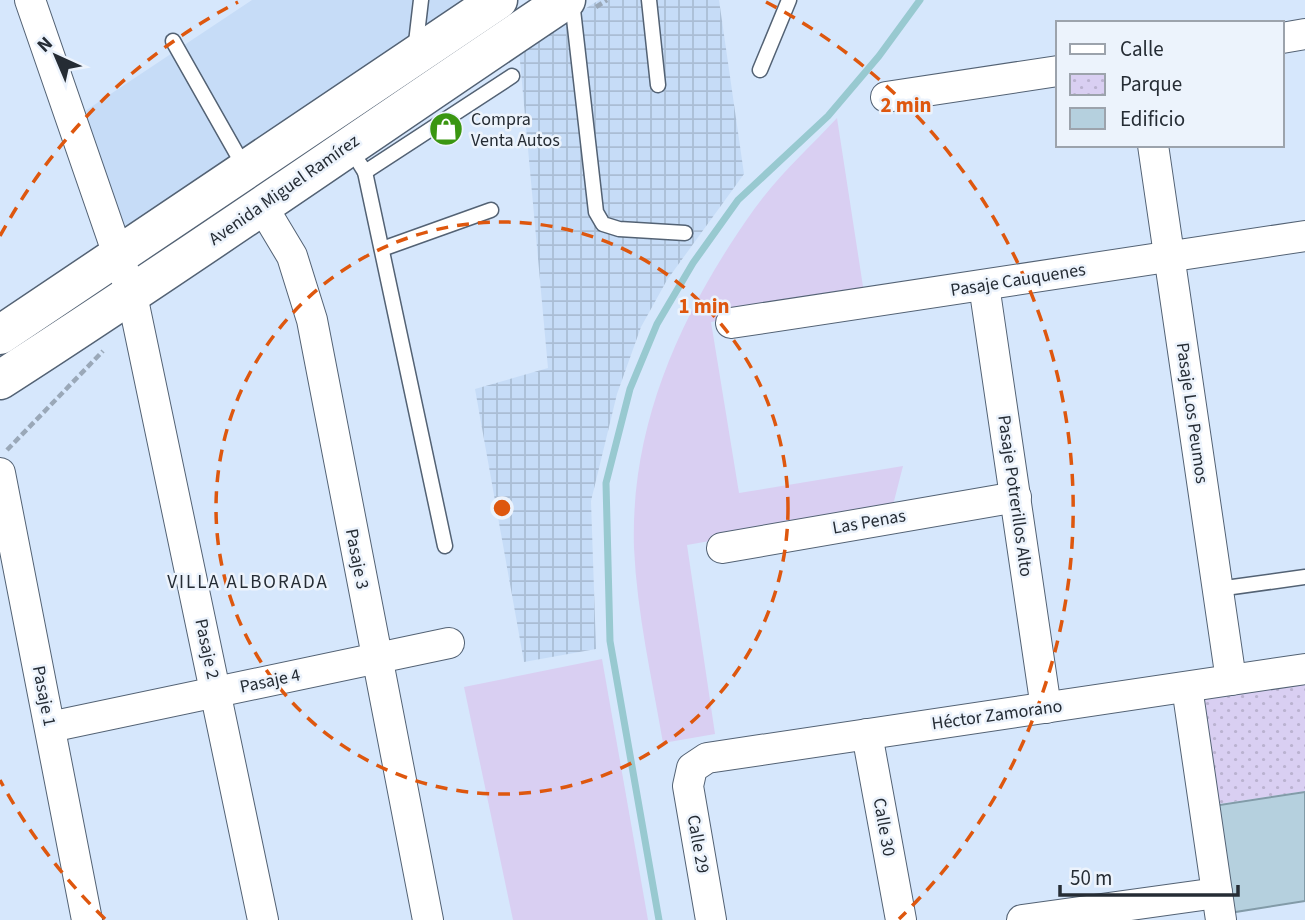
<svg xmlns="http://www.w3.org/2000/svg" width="1305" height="920" font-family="'Source Sans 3',sans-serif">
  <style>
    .built { fill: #c6dcf7 }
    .industrial { fill: url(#industrial-grid) }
    .grass { fill: #d9cff2 }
    .park { fill: url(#park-dots) }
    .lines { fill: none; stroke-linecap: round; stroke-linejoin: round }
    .stream { stroke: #98c9d0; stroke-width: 7 }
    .building { fill: #b5d0de; stroke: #829ba8; stroke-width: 2 }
    .lane-casing { stroke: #536274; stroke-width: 17 }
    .street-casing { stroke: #536274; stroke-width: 32 }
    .secondary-casing { stroke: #536274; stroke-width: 41 }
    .path { stroke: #9aa8b8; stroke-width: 4.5; stroke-dasharray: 7 3.5; stroke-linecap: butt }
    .lane { stroke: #fff; stroke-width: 14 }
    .street { stroke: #fff; stroke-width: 30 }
    .secondary { stroke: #fff; stroke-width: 38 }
    .ring { fill: none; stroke: #de570e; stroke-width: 3.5; stroke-dasharray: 12 9 }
    .labels { text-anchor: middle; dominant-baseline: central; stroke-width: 5; stroke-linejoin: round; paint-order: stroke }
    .poi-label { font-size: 18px; fill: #252c34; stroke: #ecf3fc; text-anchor: start }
    .street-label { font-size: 18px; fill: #252c34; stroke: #ecf3fc }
    .neighbourhood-label { font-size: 19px; letter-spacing: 2px; fill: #252c34; stroke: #ecf3fc }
    .centre { fill: #de570e; stroke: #ecf3fc; stroke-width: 3.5 }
    .ring-label { font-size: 21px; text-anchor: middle; font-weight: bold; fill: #de570e; stroke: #ecf3fc; stroke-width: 5; stroke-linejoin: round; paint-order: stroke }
  </style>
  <defs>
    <pattern id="industrial-grid" width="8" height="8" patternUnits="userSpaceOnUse" patternTransform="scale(1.75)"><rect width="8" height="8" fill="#c6dcf7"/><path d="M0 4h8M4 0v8" fill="none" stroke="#aabdd4"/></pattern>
    <pattern id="park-dots" width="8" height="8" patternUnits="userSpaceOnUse" patternTransform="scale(1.75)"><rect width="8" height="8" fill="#d9cff2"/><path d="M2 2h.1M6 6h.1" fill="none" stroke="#bab2d0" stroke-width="1.8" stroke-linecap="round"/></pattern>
  </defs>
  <rect width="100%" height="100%" fill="#d6e7fc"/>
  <path class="built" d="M252 0H498L120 253 73 119Z"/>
  <path class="industrial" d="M599 0H719L744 174 667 280 641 327 617 394 591 501 596 649 524 662 475 389 548 368 519 50Z"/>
  <g class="grass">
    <path d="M837 118 864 293 711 322 739 493 903 466 892 509 687 545 715 734 663 743C652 679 637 614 634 548 630 422 683 309 755 208 778 176 810 147 837 118Z"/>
    <path d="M602 659 648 920H513L464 687Z"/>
  </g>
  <path class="park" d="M1305 681V791L1212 805 1195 695Z"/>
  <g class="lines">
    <path class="stream" d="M659 920 610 641 606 483 630 389 657 324 693 263 738 200 828 116 879 56 920 0"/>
  </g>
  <path class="building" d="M1305 792V901L1229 913 1213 806Z"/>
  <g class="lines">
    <g class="lane-casing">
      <g id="lane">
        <path d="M649 0 658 85"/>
        <path d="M572 1 596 212 603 224 619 229 685 233"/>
        <path d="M173 41 246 170"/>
        <path d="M415 51 421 0"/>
        <path d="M760 70 789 0"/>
        <path d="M360 164 365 172 512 76"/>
        <path d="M365 172 445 546"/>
        <path d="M382 249 491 210"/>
        <path d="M1218 589 1305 577"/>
      </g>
    </g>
    <g class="street-casing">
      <g id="street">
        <path d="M30 0 132 295 263 920"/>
        <path d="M1282 38 1305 34"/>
        <path d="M886 97 1058 71"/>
        <path d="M1153 145 1231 680"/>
        <path d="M262 206 292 256 312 320 428 920"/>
        <path d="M984 285 1046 708"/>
        <path d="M731 323 1305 236"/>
        <path d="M0 473 87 920"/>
        <path d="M722 548 1016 497"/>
        <path d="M1187 687 1221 920"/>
        <path d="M50 727 449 643"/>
        <path d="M867 734 901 920"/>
        <path d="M711 920 688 786 692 768 707 758 1305 669"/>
        <path d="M1022 920 1217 893"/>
      </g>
    </g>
    <g class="secondary-casing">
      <g id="secondary">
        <path d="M0 335 498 0"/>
        <path d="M0 380C192 257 377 126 566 0"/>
      </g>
    </g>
    <g class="path">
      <path d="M596 7 607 0"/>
      <path d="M7 450 103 351"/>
    </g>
    <use href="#lane" class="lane"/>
    <use href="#street" class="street"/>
    <use href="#secondary" class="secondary"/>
  </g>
  <g class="ring">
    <circle cx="502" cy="508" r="286"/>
    <path d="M105 919A571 571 0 0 1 0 780M0 236A571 571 0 0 1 238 2M766 2A571 571 0 0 1 899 919"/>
  </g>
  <defs>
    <g id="shop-disc" transform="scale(1.75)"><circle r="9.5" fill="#3a9611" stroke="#ecf3fc"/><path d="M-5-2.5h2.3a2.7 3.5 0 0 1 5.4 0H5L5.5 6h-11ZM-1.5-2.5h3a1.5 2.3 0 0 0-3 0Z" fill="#fff"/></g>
  </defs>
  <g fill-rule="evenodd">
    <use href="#shop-disc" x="446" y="129"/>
  </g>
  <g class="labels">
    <g class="poi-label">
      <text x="471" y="119">Compra<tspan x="471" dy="21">Venta Autos</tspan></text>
    </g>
    <g class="street-label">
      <text transform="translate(284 190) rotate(-35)">Avenida Miguel Ramírez</text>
      <text transform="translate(1018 280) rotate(-9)">Pasaje Cauquenes</text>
      <text transform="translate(1192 413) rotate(82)">Pasaje Los Peumos</text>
      <text transform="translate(1015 496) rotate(82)">Pasaje Potrerillos Alto</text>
      <text transform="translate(869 522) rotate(-10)">Las Penas</text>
      <text transform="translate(357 559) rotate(79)">Pasaje 3</text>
      <text transform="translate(207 649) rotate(78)">Pasaje 2</text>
      <text transform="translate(270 681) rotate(-12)">Pasaje 4</text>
      <text transform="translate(44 696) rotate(79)">Pasaje 1</text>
      <text transform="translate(997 715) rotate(-8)">Héctor Zamorano</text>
      <text transform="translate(884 827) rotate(80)">Calle 30</text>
      <text transform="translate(698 844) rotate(80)">Calle 29</text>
    </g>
    <g class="neighbourhood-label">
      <text x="248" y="582">VILLA ALBORADA</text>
    </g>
  </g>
  <circle cx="502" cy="508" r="10" class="centre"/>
  <g class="ring-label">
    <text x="906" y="112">2 min</text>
    <text x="704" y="313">1 min</text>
  </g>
  <rect x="1056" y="21" width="228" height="126" fill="#ecf3fc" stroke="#9ca3ac" stroke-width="2"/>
  <rect x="1070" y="44" width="35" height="10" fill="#ffffff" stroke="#9ca3ac" stroke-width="2"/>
  <text x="1120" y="56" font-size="21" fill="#252c34">Calle</text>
  <rect x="1070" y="74" width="35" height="21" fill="url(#park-dots)" stroke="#9ca3ac" stroke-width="2"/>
  <text x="1120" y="91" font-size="21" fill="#252c34">Parque</text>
  <rect x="1070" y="108" width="35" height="21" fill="#b5d0de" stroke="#9ca3ac" stroke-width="2"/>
  <text x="1120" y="126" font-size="21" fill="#252c34">Edificio</text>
  <g transform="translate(56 56) rotate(316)" stroke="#ecf3fc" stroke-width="5" paint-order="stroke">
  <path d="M0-5L12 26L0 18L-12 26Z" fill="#252c34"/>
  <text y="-10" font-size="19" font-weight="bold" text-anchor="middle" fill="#252c34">N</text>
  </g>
  <path d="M1060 885v10h178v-10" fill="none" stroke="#252c34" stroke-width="3.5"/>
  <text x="1070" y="885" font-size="21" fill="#252c34" stroke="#ecf3fc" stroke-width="5" paint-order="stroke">50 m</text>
</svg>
